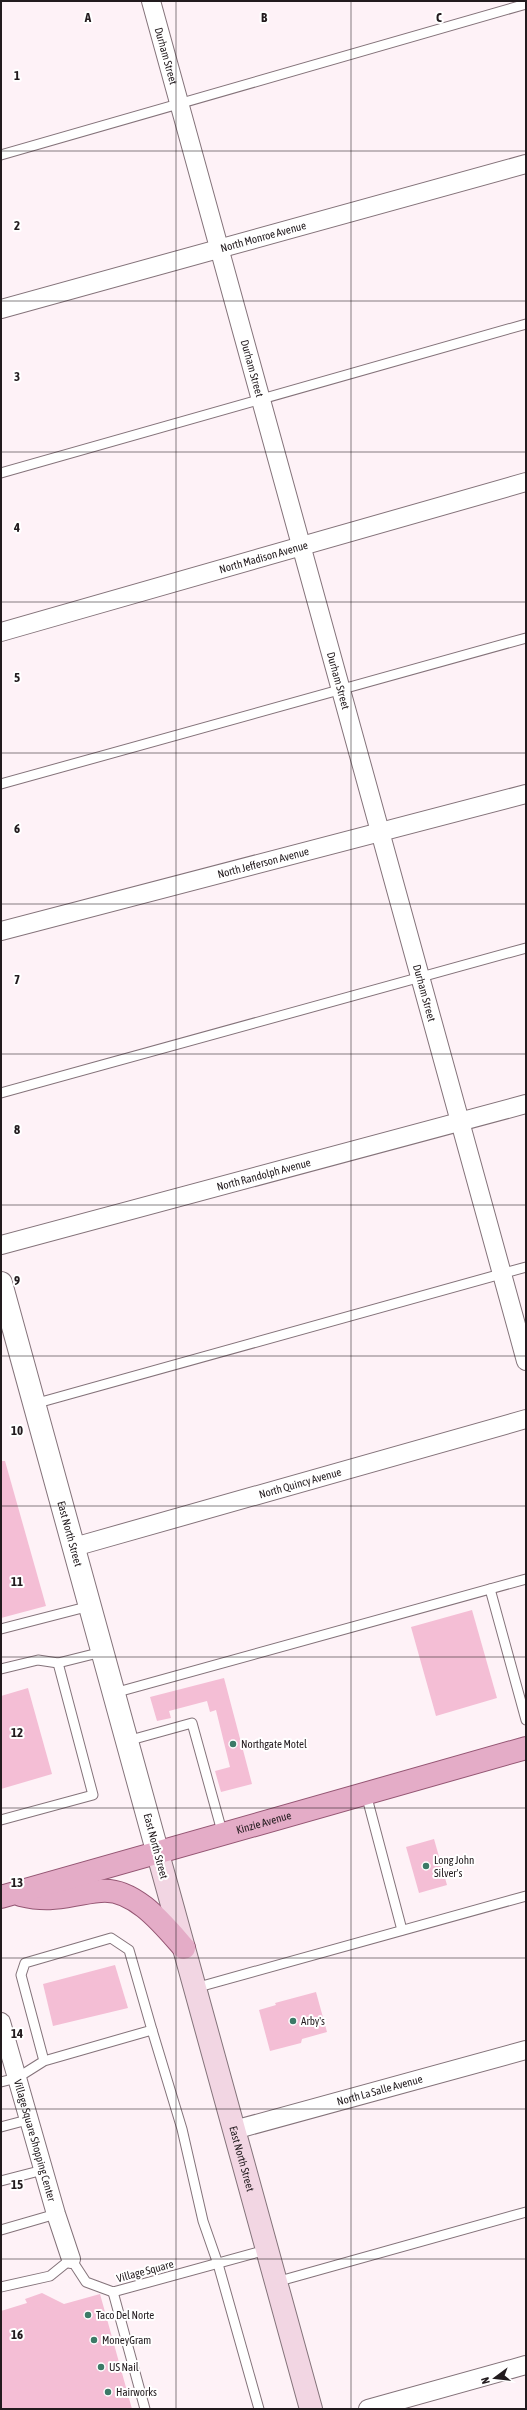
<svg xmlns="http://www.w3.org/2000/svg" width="527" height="2410" font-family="'Asap Condensed',sans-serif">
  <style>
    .building { fill: #f4bed5 }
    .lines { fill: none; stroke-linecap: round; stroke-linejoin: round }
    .service-casing { stroke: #84737a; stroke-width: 11 }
    .minor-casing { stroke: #84737a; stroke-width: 20 }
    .tertiary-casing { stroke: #84737a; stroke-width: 24 }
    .secondary-casing { stroke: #84737a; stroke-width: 24 }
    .primary-casing { stroke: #945673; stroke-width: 24 }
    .service { stroke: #fff; stroke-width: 9 }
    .minor { stroke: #fff; stroke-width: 18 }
    .tertiary { stroke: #fff; stroke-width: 22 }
    .secondary { stroke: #f2d6e3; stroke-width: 22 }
    .primary { stroke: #e4acc7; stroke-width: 22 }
    .grid { fill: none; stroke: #221b1e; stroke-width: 1; stroke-opacity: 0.55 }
    .poi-dot { fill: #3c7a67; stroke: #fff; stroke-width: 1.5 }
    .labels { text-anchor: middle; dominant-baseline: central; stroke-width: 4; stroke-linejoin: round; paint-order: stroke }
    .street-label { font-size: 11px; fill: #221b1e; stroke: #fff }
    .poi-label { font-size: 11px; fill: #221b1e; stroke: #fff; text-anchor: start }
    .grid-label { font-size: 13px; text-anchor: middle; font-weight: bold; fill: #221b1e; stroke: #fff; stroke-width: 4; stroke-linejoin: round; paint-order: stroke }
  </style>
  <rect width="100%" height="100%" fill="#fef2f7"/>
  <g class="building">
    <path d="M1 1461H5L46 1606 1 1618Z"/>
    <path d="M472 1610 497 1698 436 1716 411 1627Z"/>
    <path d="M224 1678 252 1784 221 1792 215 1771 230 1767 216 1710 210 1712 207 1701 169 1711 171 1718 157 1721 150 1697Z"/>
    <path d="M28 1688 52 1774 1 1789V1696Z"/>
    <path d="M434 1839 447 1885 419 1893 406 1847Z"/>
    <path d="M115 1965 128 2008 53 2026 43 1984Z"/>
    <path d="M316 1992 327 2032 302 2039 301 2043 270 2051 259 2010 276 2005 275 2003Z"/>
    <path d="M42 2293 64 2304 100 2294 132 2409H1V2311L27 2303 25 2299Z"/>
  </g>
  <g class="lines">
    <g class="service-casing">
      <g id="service">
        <path d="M1 155 526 4"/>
        <path d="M1 473 526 324"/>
        <path d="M1 784 526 638"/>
        <path d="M1 1093 526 948"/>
        <path d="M34 1404 526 1267"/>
        <path d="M490 1589 526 1720"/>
        <path d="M1 1629 90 1606"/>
        <path d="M1 1669 38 1660 58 1663"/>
        <path d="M114 1693 526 1579"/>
        <path d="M127 1741 192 1723 223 1835"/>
        <path d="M366 1794 402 1930"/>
        <path d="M1 1820 93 1795 58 1663 102 1652"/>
        <path d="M195 1988 526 1896"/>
        <path d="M152 2030 182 2129 203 2221 218 2264 259 2409"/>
        <path d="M1 2082 17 2078 44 2061 152 2030 129 1950 111 1938 25 1963 21 1975 44 2061"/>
        <path d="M1 2127 31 2119"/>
        <path d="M1 2181 43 2170"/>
        <path d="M1 2230 56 2214"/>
        <path d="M276 2282 526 2212"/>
        <path d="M1 2287 50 2276 71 2259 86 2282 113 2292 266 2250"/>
        <path d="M113 2292 145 2409"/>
      </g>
    </g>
    <g class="minor-casing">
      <g id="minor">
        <path id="s1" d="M151 1 526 1361"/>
        <path id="s2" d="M1 309 526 164"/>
        <path id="s3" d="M1 632 526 482"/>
        <path id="s4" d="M1 931 526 794"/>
        <path id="s5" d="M1 1245 526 1104"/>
        <path id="s6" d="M74 1547 526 1419"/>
        <path id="s7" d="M1 2022 56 2214 71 2259"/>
        <path id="s8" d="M234 2130 526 2050"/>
        <path d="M368 2409 526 2365"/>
      </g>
    </g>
    <g class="tertiary-casing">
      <g id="tertiary">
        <path id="s9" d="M1 1283 158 1854"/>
      </g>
    </g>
    <g class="secondary-casing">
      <g id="secondary">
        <path id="s10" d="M158 1854 311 2409"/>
      </g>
    </g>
    <g class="primary-casing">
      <g id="primary">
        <path d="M21 1895C54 1903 68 1894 100 1891 134 1887 164 1925 184 1948"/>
        <path id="s11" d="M1 1897 526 1748"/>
      </g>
    </g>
    <use href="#service" class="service"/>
    <use href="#minor" class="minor"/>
    <use href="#tertiary" class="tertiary"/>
    <use href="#secondary" class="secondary"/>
    <use href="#primary" class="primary"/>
  </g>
  <path class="grid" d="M176 1V2409M351 1V2409M1 151H526M1 301H526M1 452H526M1 602H526M1 753H526M1 904H526M1 1054H526M1 1205H526M1 1356H526M1 1506H526M1 1657H526M1 1808H526M1 1958H526M1 2109H526M1 2259H526"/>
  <g class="poi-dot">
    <circle cx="233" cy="1744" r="4"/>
    <circle cx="426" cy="1866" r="4"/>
    <circle cx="293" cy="2021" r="4"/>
    <circle cx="88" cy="2315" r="4"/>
    <circle cx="94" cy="2340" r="4"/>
    <circle cx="101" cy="2367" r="4"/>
    <circle cx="108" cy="2392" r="4"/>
  </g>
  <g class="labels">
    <g class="street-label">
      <text stroke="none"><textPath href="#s1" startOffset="57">Durham Street</textPath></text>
      <text stroke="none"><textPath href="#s2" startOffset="272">North Monroe Avenue</textPath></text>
      <text stroke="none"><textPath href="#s1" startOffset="381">Durham Street</textPath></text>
      <text stroke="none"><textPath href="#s3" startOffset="273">North Madison Avenue</textPath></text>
      <text stroke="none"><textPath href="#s1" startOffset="705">Durham Street</textPath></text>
      <text stroke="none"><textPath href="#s4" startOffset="271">North Jefferson Avenue</textPath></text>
      <text stroke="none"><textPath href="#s1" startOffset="1029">Durham Street</textPath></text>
      <text stroke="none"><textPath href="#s5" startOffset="272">North Randolph Avenue</textPath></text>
      <text stroke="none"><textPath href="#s6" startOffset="235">North Quincy Avenue</textPath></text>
      <text stroke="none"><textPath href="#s9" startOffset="260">East North Street</textPath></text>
      <text stroke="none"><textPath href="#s11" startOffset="273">Kinzie Avenue</textPath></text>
      <text transform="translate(156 1846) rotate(75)">East North Street</text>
      <text stroke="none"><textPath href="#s8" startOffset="151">North La Salle Avenue</textPath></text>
      <text stroke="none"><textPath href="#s7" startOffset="123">Village Square Shopping Center</textPath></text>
      <text stroke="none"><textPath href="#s10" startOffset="316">East North Street</textPath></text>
      <text transform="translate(145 2271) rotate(-15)">Village Square</text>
    </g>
    <g class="poi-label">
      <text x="241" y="1744">Northgate Motel</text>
      <text x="434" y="1860">Long John<tspan x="434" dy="13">Silver's</tspan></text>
      <text x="301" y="2021">Arby's</text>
      <text x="96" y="2315">Taco Del Norte</text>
      <text x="102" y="2340">MoneyGram</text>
      <text x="109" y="2367">US Nail</text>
      <text x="116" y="2392">Hairworks</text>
    </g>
  </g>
  <g class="grid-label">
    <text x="88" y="22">A</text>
    <text x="264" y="22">B</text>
    <text x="439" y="22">C</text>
    <text x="17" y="80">1</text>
    <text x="17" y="230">2</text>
    <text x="17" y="381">3</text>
    <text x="17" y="532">4</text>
    <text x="17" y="682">5</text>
    <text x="17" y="833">6</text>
    <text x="17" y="984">7</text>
    <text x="17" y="1134">8</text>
    <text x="17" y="1285">9</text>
    <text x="17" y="1435">10</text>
    <text x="17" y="1586">11</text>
    <text x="17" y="1737">12</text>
    <text x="17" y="1887">13</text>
    <text x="17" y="2038">14</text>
    <text x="17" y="2189">15</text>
    <text x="17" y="2339">16</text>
  </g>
  <rect width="527" height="2410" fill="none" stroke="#221b1e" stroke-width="4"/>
  <g transform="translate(495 2378) rotate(255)" stroke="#ffffff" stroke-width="3" paint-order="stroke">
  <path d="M0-3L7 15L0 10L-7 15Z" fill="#221b1e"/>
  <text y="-6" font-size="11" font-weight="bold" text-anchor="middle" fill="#221b1e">N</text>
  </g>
</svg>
